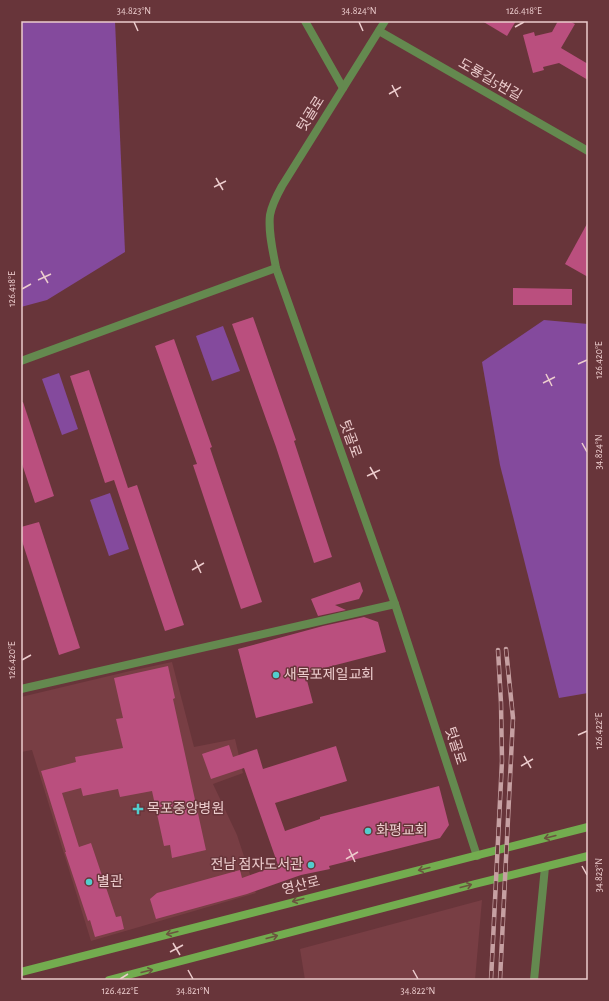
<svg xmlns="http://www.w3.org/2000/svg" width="609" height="1001" font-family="'Alegreya Sans','Noto Sans KR',sans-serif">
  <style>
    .built { fill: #783e44 }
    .green { fill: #844a9d }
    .building { fill: #ba4f7e }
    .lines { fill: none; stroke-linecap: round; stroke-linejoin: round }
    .street { stroke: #64894f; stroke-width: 8 }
    .secondary { stroke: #73ac4f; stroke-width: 8 }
    .rail-casing { stroke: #c6a0a2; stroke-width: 4.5 }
    .rail { stroke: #68353a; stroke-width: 3; stroke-dasharray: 9; stroke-linecap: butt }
    .oneway { stroke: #6b533f }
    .ticks { fill: none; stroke: #eccccd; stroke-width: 1.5 }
    .poi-dot { fill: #52cdcd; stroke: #68353a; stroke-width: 1.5 }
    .labels { text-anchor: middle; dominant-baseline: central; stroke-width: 3; stroke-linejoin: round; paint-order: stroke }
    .street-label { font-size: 14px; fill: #eccccd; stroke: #68353a }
    .poi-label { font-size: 14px; fill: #eccccd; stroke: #68353a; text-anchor: start }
    .neatline { fill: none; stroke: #eccccd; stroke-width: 1.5 }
    .ticks-label { font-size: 10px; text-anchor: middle; fill: #eccccd }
  </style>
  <rect width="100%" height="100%" fill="#68353a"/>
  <g class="built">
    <path d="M172 662 194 747 235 739 243 773 213 784 237 835 256 893 91 941 32 750 21 752V697L130 671Z"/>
    <path d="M482 900 475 980H305L300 949Z"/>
  </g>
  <g class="green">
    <path d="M21 21H115L125 252 47 300 21 307Z"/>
    <path d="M544 320 588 324V693L559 698 500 465 482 362Z"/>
    <path d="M223 326 240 371 212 381 196 336Z"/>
    <path d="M59 373 78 429 62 435 42 379Z"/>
    <path d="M110 493 129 549 109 556 90 500Z"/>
  </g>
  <g class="building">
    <path d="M482 21H516L507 36Z"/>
    <path d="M558 21H569L575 24 561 48 588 64V80L559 63 543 67 544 70 533 73 523 35 534 32 535 36 552 32Z"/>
    <path d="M588 222V277L565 264Z"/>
    <path d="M513 288 572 289V305H513Z"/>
    <path d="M253 317 296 440 294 441 332 557 314 563 276 447 232 324Z"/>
    <path d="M174 339 212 447 210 448 262 602 241 609 193 465 197 464 155 346Z"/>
    <path d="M89 370 128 488 137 485 184 625 165 631 114 480 105 483 70 376Z"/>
    <path d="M21 402H23L54 496 35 503 21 461Z"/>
    <path d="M39 522 80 648 59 655 21 538V527Z"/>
    <path d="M360 582 363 591 359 599 335 605 346 610 318 616 311 599Z"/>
    <path d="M364 617 378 622 386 652 305 673 313 703 256 718 238 649 323 626Z"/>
    <path d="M168 666 175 698 173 699 206 850 172 858 170 845 164 846 152 791 120 797 118 789 83 796 81 788 62 793 79 847 91 843 116 917 121 916 124 929 95 937 90 920 88 921 65 852H66L41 771 76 762 75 757 123 748 116 719 123 718 114 678Z"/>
    <path d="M229 745 233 757 257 749 263 769 336 746 347 781 275 803 285 831 320 819V817L439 786 449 825 440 838 329 866 330 869 301 875 247 894 156 919 150 899 157 893 240 870 242 878 278 865 244 768 211 779 202 754Z"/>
  </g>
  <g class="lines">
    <g class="street">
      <path d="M305 21 343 88"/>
      <path d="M385 21 282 186C277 195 272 204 270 215 268 232 273 251 276 268L395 604 477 856"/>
      <path d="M379 31 588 151"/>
      <path d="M21 361 276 268"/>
      <path d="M21 689 395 604"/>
      <path d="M534 980 545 867"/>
    </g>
    <g class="secondary">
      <path d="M21 972 588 827"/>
      <path d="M109 980 475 884 588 856"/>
    </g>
    <g class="rail-casing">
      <g id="rail">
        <path d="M491 980 502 761 501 703 498 650"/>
        <path d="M500 980 513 718 506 649"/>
      </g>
    </g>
    <use href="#rail" class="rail"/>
  </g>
  <defs><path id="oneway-shaft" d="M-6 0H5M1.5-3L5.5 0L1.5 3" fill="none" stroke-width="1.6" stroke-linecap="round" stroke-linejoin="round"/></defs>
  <g class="oneway">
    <use href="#oneway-shaft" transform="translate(550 837) rotate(166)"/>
    <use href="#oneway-shaft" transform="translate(424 869) rotate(166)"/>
    <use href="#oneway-shaft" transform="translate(466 886) rotate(-15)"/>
    <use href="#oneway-shaft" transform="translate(298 900) rotate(165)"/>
    <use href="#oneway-shaft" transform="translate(172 933) rotate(166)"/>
    <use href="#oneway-shaft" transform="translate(272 937) rotate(-15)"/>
    <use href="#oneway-shaft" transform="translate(147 971) rotate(-14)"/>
  </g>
  <path class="ticks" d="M134 22 138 31M359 22 363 31M515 27 524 22M392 85 398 97M389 94 401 87M216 178 223 190M214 187 226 181M41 271 48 283M38 280 51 274M22 289 31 284M578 364 587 360M546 374 552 386M543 383 555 377M582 443 587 452M370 467 377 479M367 476 380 470M195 560 201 573M192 570 204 563M22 660 31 655M578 735 587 731M524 756 531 768M521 766 533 759M349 849 355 862M346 859 358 852M582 866 587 875M173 943 180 955M170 952 183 945M188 970 193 979M413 970 418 979M120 979 128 974"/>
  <g class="poi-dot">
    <circle cx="276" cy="675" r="4"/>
    <path d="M136 803h4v4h4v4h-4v4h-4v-4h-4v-4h4z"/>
    <circle cx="368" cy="831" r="4"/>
    <circle cx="311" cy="865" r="4"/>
    <circle cx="89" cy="882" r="4"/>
  </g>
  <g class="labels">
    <g class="street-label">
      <text transform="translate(490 80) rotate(30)">도룡길5번길</text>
      <text transform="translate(311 114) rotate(-58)">텃골로</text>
      <text transform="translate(350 439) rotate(70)">텃골로</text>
      <text transform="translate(455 746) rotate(72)">텃골로</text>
      <text transform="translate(301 886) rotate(-14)">영산로</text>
    </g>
    <g class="poi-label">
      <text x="284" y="675">새목포제일교회</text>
      <text x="147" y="809">목포중앙병원</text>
      <text x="376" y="831">화평교회</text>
      <text x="303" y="865" text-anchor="end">전남 점자도서관</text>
      <text x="97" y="882">별관</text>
    </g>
  </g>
  <rect width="609" height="1001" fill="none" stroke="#68353a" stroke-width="44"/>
  <rect x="22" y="22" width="565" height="957" class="neatline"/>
  <g class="ticks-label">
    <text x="134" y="14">34.823°N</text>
    <text x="359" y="14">34.824°N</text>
    <text x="524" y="14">126.418°E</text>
    <text transform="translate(11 289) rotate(-90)" y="4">126.418°E</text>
    <text transform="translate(598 360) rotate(-90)" y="4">126.420°E</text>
    <text transform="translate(598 452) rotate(-90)" y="4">34.824°N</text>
    <text transform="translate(11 660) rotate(-90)" y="4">126.420°E</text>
    <text transform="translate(598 731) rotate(-90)" y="4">126.422°E</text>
    <text transform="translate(598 875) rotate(-90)" y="4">34.823°N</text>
    <text x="120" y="994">126.422°E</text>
    <text x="193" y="994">34.821°N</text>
    <text x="418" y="994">34.822°N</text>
  </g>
</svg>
